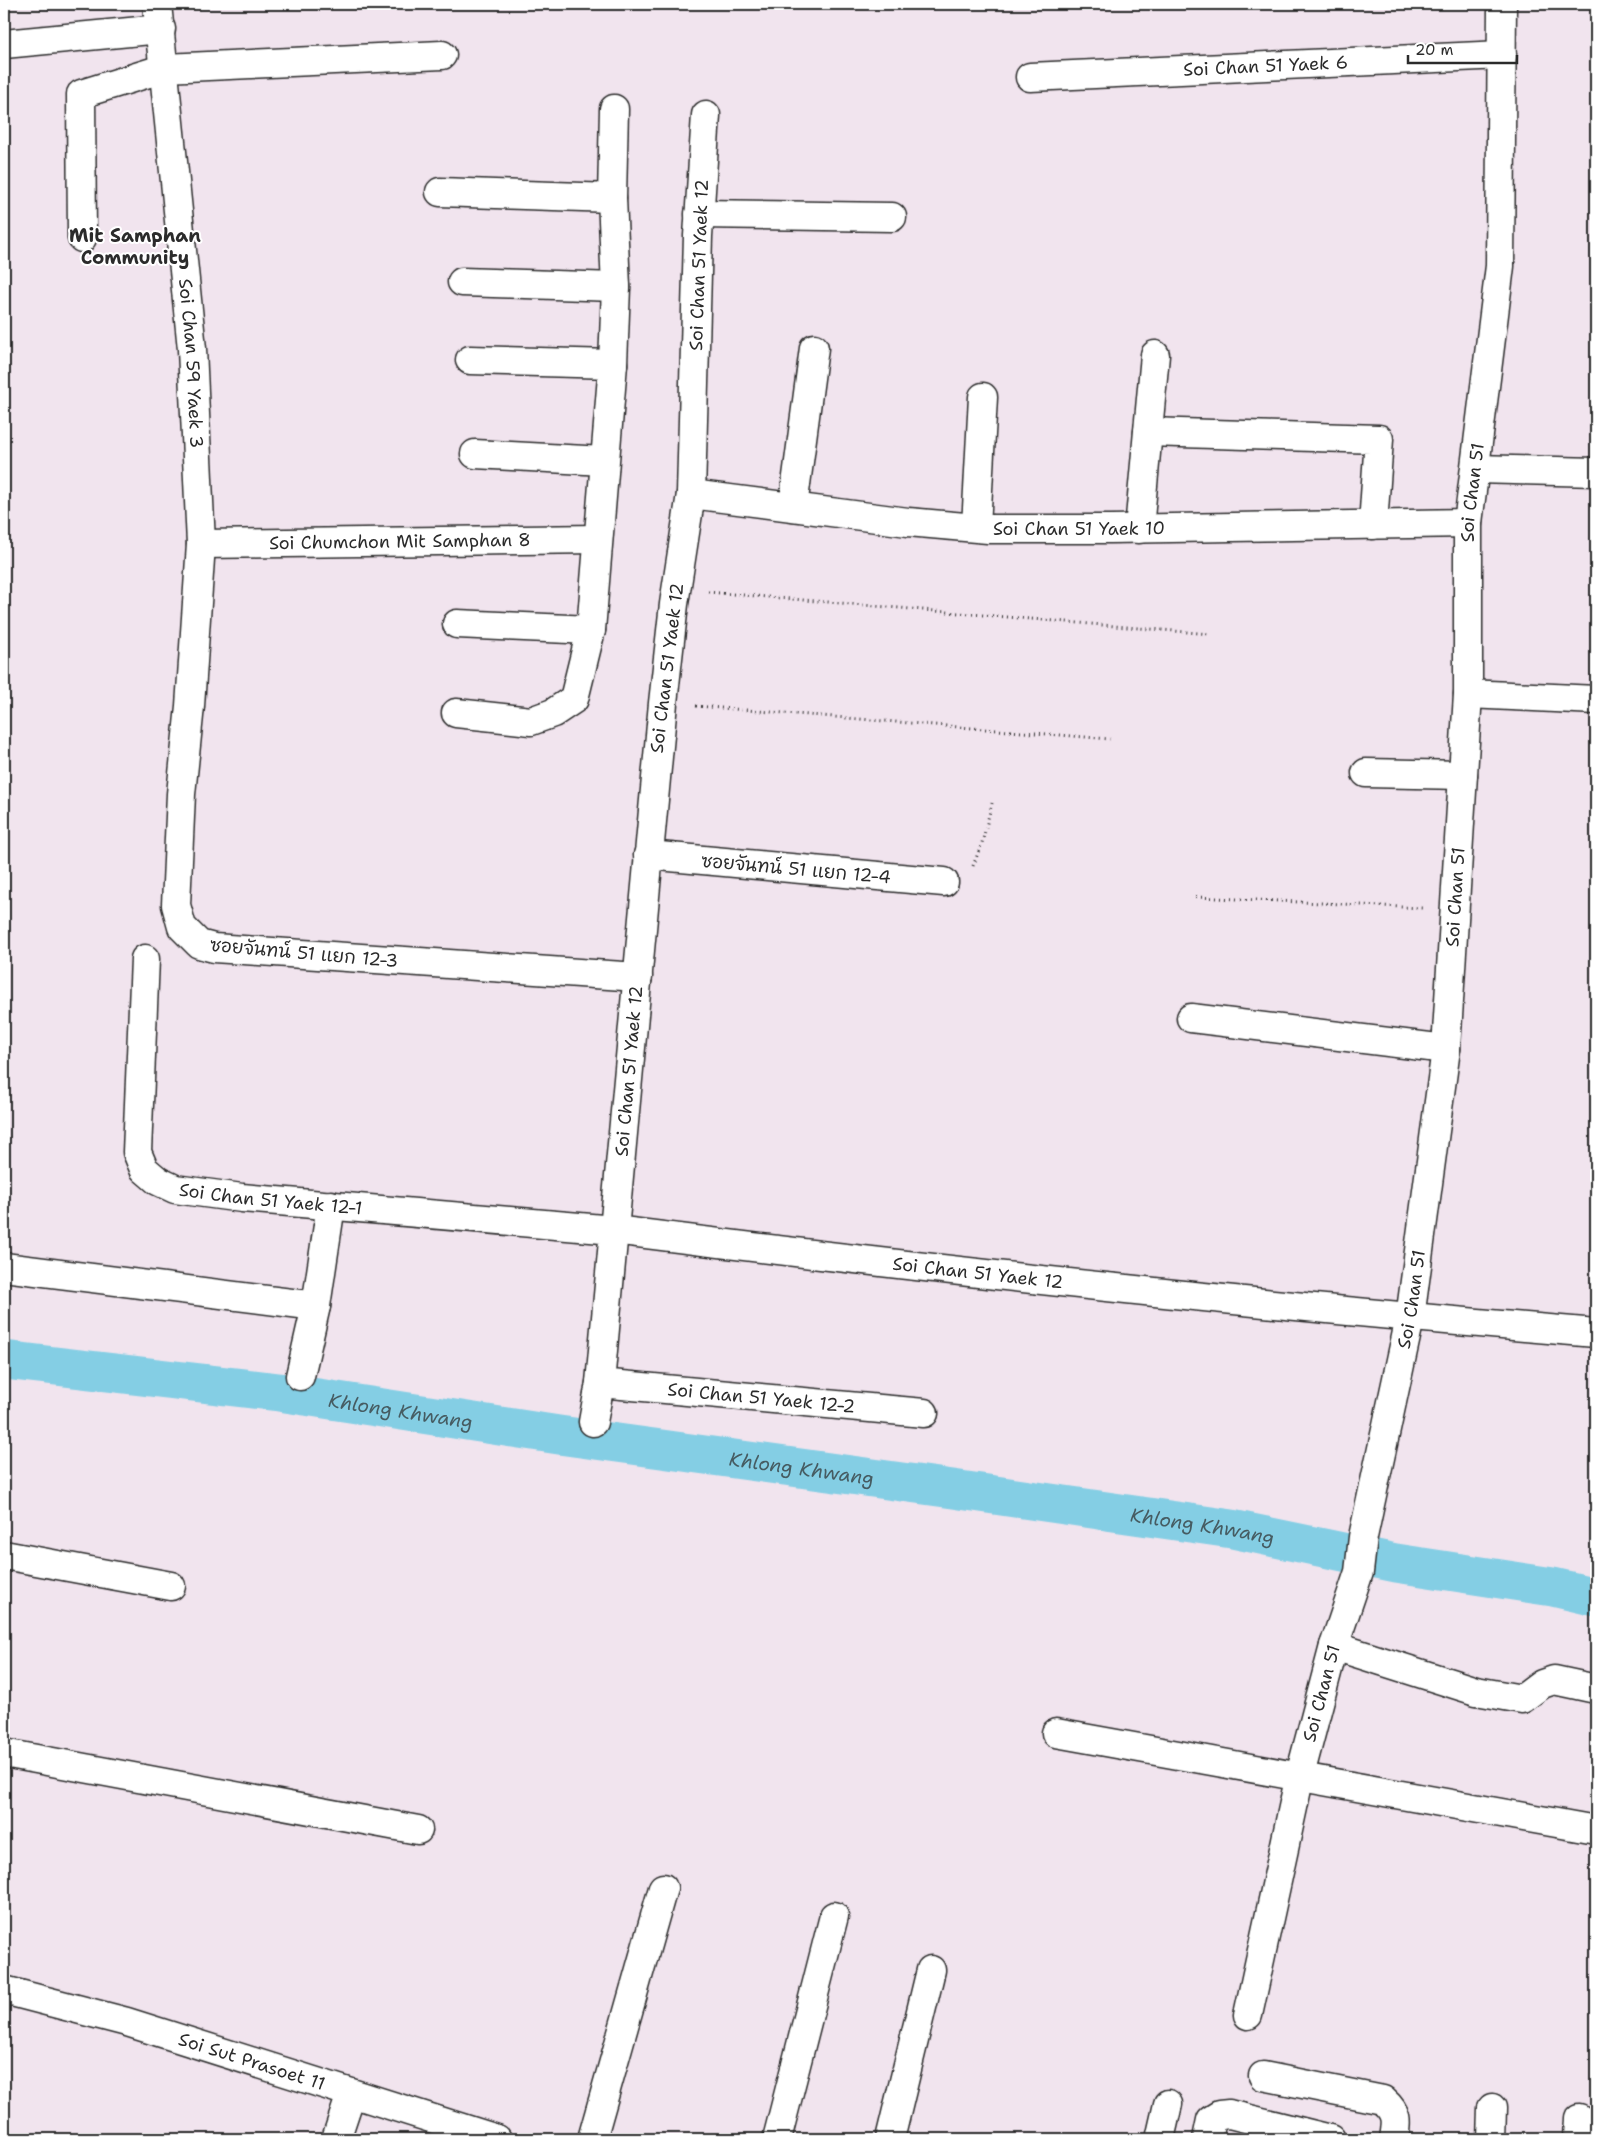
<svg xmlns="http://www.w3.org/2000/svg" width="1600" height="2143" font-family="'Shantell Sans','Playpen Sans Thai',sans-serif">
  <style>
    .lines { fill: none; stroke-linecap: round; stroke-linejoin: round }
    .canal { stroke: #84cee4; stroke-width: 39 }
    .minor-casing { stroke: #2b2b2b; stroke-width: 31 }
    .path { stroke: #2b2b2b; stroke-width: 3; stroke-dasharray: 1 4; stroke-linecap: butt }
    .minor { stroke: #fff; stroke-width: 28 }
    .labels { text-anchor: middle; dominant-baseline: central; stroke-width: 4; stroke-linejoin: round; paint-order: stroke }
    .street-label { font-size: 18px; fill: #2b2b2b; stroke: #fff }
    .neighbourhood-label { font-size: 19px; font-weight: bold; fill: #2b2b2b; stroke: #fff }
    .water-label { font-size: 19px; font-style: italic; fill: #465c62; stroke: #fff }
  </style>
  <rect width="100%" height="100%" fill="#f1e4ee"/>
  <filter id="ink" filterUnits="userSpaceOnUse"><feTurbulence type="fractalNoise" baseFrequency=".02" numOctaves="2"/><feDisplacementMap in="SourceGraphic" scale="10" xChannelSelector="R" yChannelSelector="G"/><feConvolveMatrix kernelMatrix="1 2 1 2 8 2 1 2 1" color-interpolation-filters="sRGB"/></filter>
  <g filter="url(#ink)">
    <g class="lines">
      <path class="canal" id="s1" d="M4 1360 279 1392 559 1435 953 1489 1232 1529 1396 1563 1553 1587 1596 1597"/>
      <g class="minor-casing">
        <g id="minor">
          <path id="s2" d="M157 4 192 349 201 544 190 706 181 794 176 905 182 927 199 944 214 948 638 977"/>
          <path d="M4 44 161 29"/>
          <path id="s3" d="M1030 77 1502 55"/>
          <path id="s4" d="M706 115 698 236 691 494 674 604 663 703 614 1230C941 1271 1268 1306 1596 1333"/>
          <path d="M440 192 612 198"/>
          <path d="M699 214 892 217"/>
          <path d="M82 238 81 94 165 68 442 55"/>
          <path d="M462 282 616 287"/>
          <path d="M470 360 613 364"/>
          <path d="M1148 432 1379 439 1373 525"/>
          <path d="M475 454 604 461"/>
          <path d="M1476 469 1596 472"/>
          <path id="s5" d="M691 494 908 522 988 529H1111L1468 523"/>
          <path d="M793 507 814 348"/>
          <path d="M976 527 983 397"/>
          <path d="M1139 529 1155 355"/>
          <path id="s6" d="M201 544 598 539"/>
          <path d="M457 624 591 630"/>
          <path d="M1468 694 1596 700"/>
          <path d="M456 713 531 721 553 713 574 699 591 630 613 364 616 287 612 198 614 109"/>
          <path d="M1366 773 1463 775"/>
          <path d="M648 855 944 882"/>
          <path id="s7" d="M145 959 137 1152 144 1169 158 1181 175 1189 242 1198 614 1230 600 1383 593 1422"/>
          <path d="M1191 1018 1446 1049"/>
          <path d="M4 1267 316 1306"/>
          <path d="M300 1376 316 1306 331 1205"/>
          <path id="s8" d="M600 1383 924 1413"/>
          <path d="M4 1555 171 1586"/>
          <path d="M1334 1646 1476 1691 1522 1699 1542 1684 1554 1680 1596 1689"/>
          <path d="M1056 1733 1596 1830"/>
          <path d="M4 1753 418 1830"/>
          <path id="s9" d="M4 1990 127 2022 497 2139"/>
          <path id="s10" d="M1248 2015 1300 1775 1334 1646 1359 1572 1363 1537 1410 1318 1446 1049 1468 694V523L1500 266 1502 4"/>
          <path d="M1263 2076 1383 2100C1398 2113 1397 2120 1394 2139"/>
          <path d="M336 2139 351 2094"/>
          <path d="M592 2139 663 1888"/>
          <path d="M777 2139 834 1916"/>
          <path d="M890 2139 931 1970"/>
          <path d="M1160 2139 1168 2104"/>
          <path d="M1207 2139 1211 2120 1219 2115 1229 2114 1331 2139"/>
          <path d="M1491 2139 1492 2108"/>
          <path d="M1578 2139 1579 2118"/>
        </g>
      </g>
      <g class="path">
        <path d="M708 592 1210 634"/>
        <path d="M696 706 1110 739"/>
        <path d="M973 866 982 843 992 803"/>
        <path d="M1196 897 1423 908"/>
      </g>
      <use href="#minor" class="minor"/>
    </g>
  </g>
  <g class="labels">
    <g class="street-label">
      <text stroke="none"><textPath href="#s3" startOffset="236">Soi Chan 51 Yaek 6</textPath></text>
      <text transform="translate(699 265) rotate(-88)">Soi Chan 51 Yaek 12</text>
      <text stroke="none"><textPath href="#s2" startOffset="361">Soi Chan 59 Yaek 3</textPath></text>
      <text stroke="none"><textPath href="#s10" startOffset="1545">Soi Chan 51</textPath></text>
      <text stroke="none"><textPath href="#s5" startOffset="390">Soi Chan 51 Yaek 10</textPath></text>
      <text stroke="none"><textPath href="#s6" startOffset="199">Soi Chumchon Mit Samphan 8</textPath></text>
      <text transform="translate(667 668) rotate(-83)">Soi Chan 51 Yaek 12</text>
      <text transform="translate(796 869) rotate(5)">ซอยจันทน์ 51 แยก 12-4</text>
      <text stroke="none"><textPath href="#s10" startOffset="1140">Soi Chan 51</textPath></text>
      <text transform="translate(304 953) rotate(5)">ซอยจันทน์ 51 แยก 12-3</text>
      <text transform="translate(629 1071) rotate(-85)">Soi Chan 51 Yaek 12</text>
      <text stroke="none"><textPath href="#s7" startOffset="345">Soi Chan 51 Yaek 12-1</textPath></text>
      <text stroke="none"><textPath href="#s4" startOffset="1486">Soi Chan 51 Yaek 12</textPath></text>
      <text stroke="none"><textPath href="#s10" startOffset="735">Soi Chan 51</textPath></text>
      <text stroke="none"><textPath href="#s8" startOffset="162">Soi Chan 51 Yaek 12-2</textPath></text>
      <text stroke="none"><textPath href="#s10" startOffset="330">Soi Chan 51</textPath></text>
      <text stroke="none"><textPath href="#s9" startOffset="258">Soi Sut Prasoet 11</textPath></text>
    </g>
    <g class="neighbourhood-label">
      <text x="135" y="235">Mit Samphan<tspan x="135" dy="22">Community</tspan></text>
    </g>
    <g class="water-label">
      <text stroke="none"><textPath href="#s1" startOffset="400">Khlong Khwang</textPath></text>
      <text stroke="none"><textPath href="#s1" startOffset="805">Khlong Khwang</textPath></text>
      <text stroke="none"><textPath href="#s1" startOffset="1210">Khlong Khwang</textPath></text>
    </g>
  </g>
  <rect width="1600" height="2143" fill="none" stroke="#fff" stroke-width="20"/>
  <rect x="10" y="10" width="1580" height="2123" fill="none" stroke="#2b2b2b" stroke-width="2" filter="url(#ink)"/>
  <path d="M1408 55v8h109v-8" fill="none" stroke="#2b2b2b" stroke-width="2.5"/>
  <text x="1415" y="55" font-size="15" fill="#2b2b2b" stroke="#ffffff" stroke-width="4" paint-order="stroke">20 m</text>
</svg>
